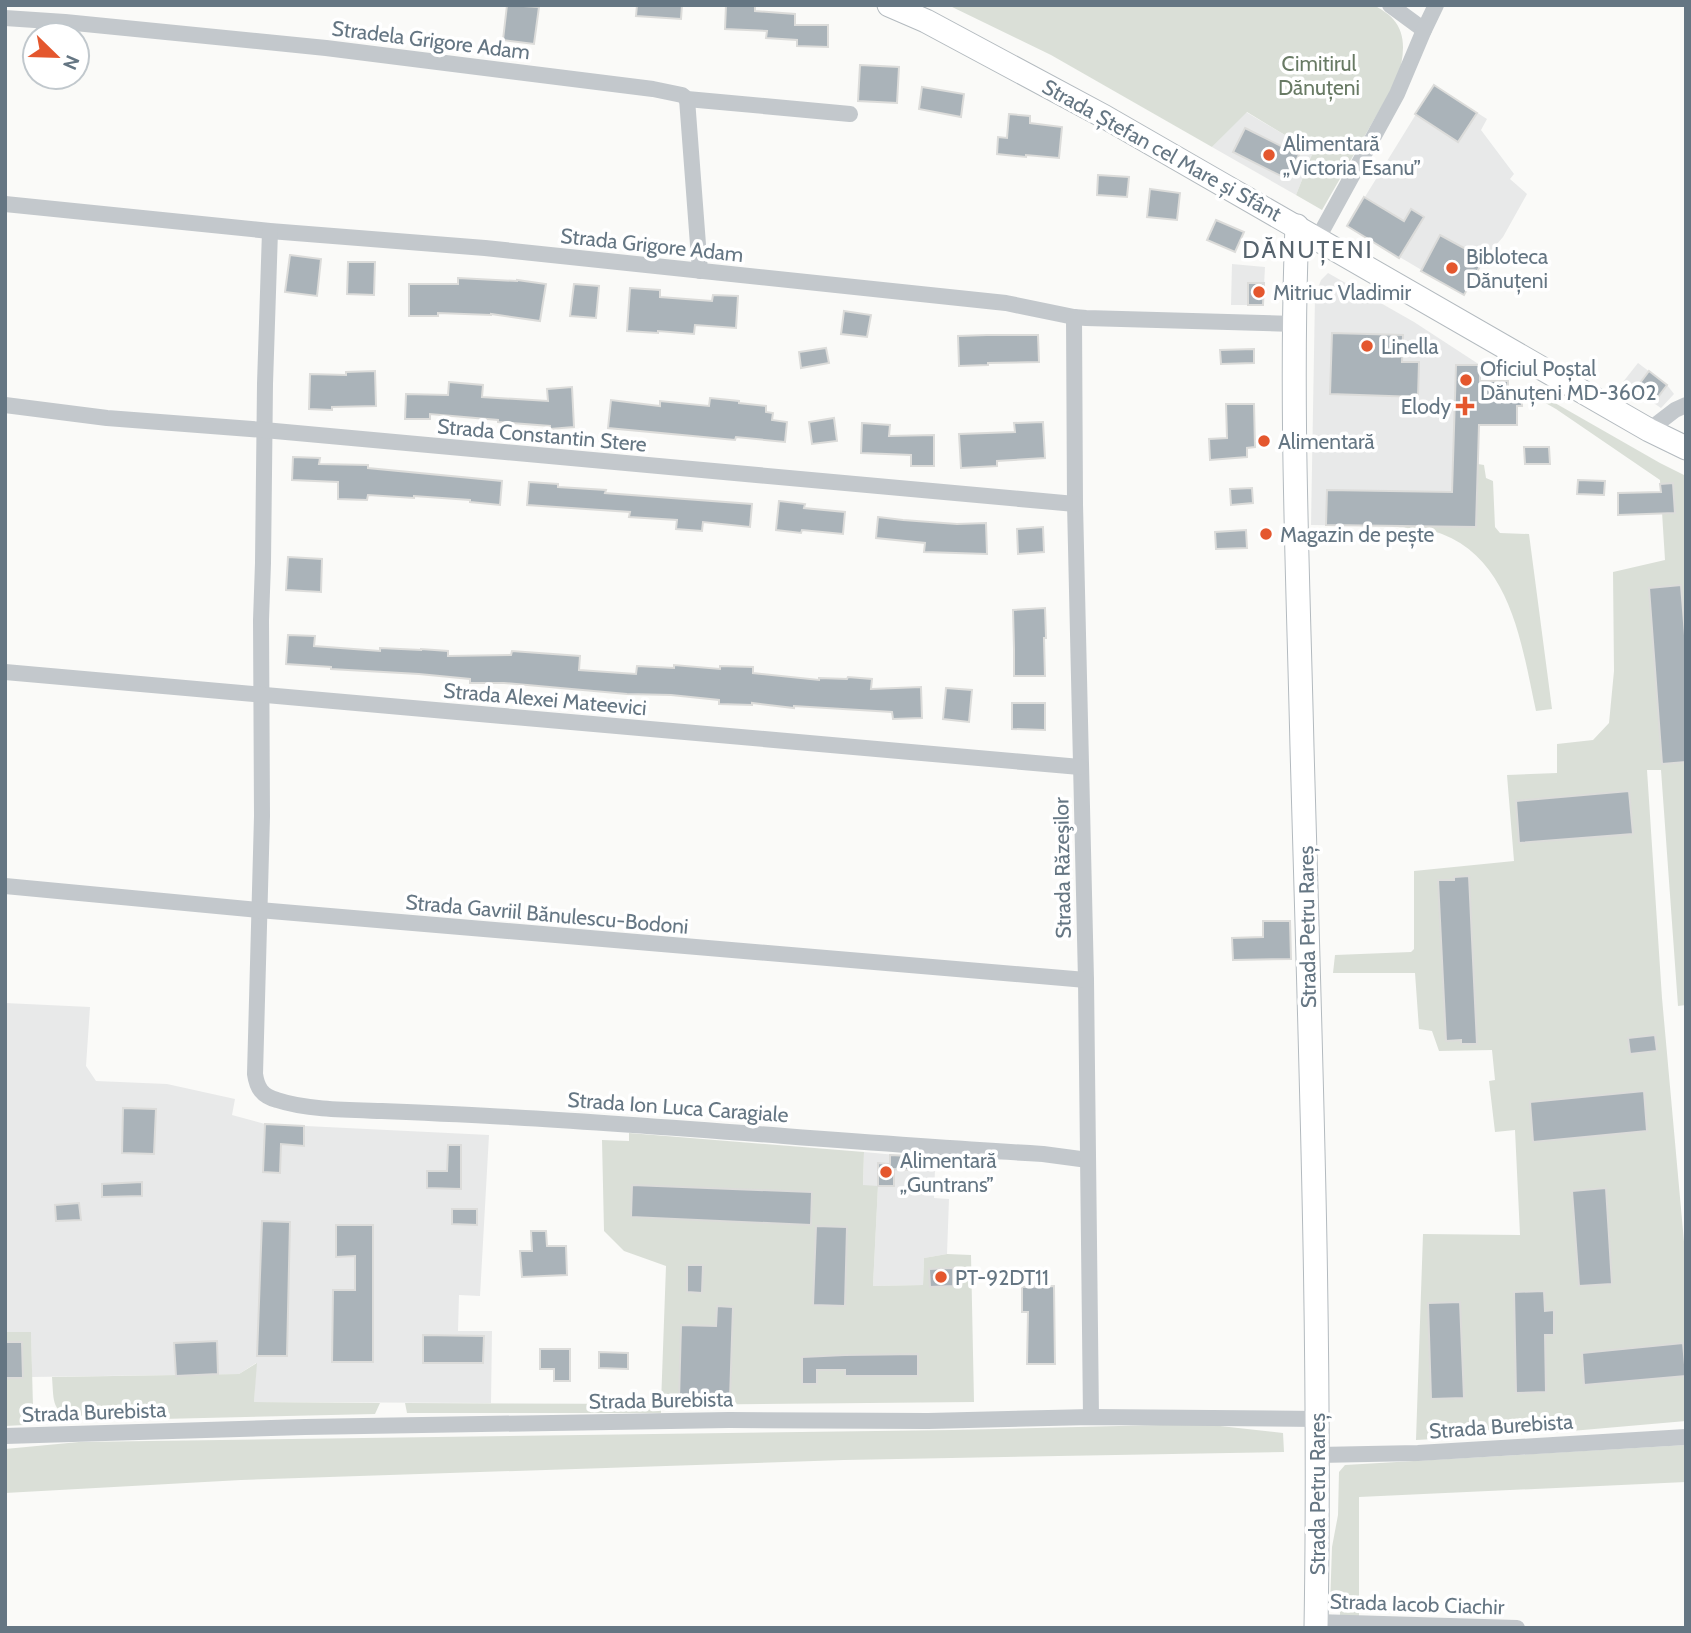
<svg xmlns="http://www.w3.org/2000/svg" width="1691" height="1633" font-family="Cabin,sans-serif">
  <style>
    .built { fill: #e8e9e9 }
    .green { fill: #dadfd7 }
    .building { fill: #aab3b9; stroke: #dcdcda; stroke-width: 2 }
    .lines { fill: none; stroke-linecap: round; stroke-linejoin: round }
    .secondary-casing { stroke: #b3babf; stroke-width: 25 }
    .minor { stroke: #c3c8cc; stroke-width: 16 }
    .secondary { stroke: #fff; stroke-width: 23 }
    .poi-dot { fill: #e4572e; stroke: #fff; stroke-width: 2.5 }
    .labels { text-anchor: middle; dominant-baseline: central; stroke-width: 7; stroke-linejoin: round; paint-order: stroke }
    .street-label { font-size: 21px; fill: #657683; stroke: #fff }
    .park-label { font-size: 21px; fill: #687a64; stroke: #fff }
    .poi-label { font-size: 21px; fill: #657683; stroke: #fff; text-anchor: start }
    .quarter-label { font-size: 24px; letter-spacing: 2px; fill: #57646e; stroke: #fff }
  </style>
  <rect width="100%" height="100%" fill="#fafaf8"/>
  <g class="built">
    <path d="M1434 85 1487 119 1481 130 1514 174 1510 179 1527 194 1503 237 1484 259 1464 295 1347 226Z"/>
    <path d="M1246 112 1313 152 1296 195 1212 147Z"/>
    <path d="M1232 264 1265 267 1263 305H1231Z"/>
    <path d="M1328 273 1414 322 1480 365 1476 527 1311 525 1315 296 1321 280Z"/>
    <path d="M1638 363 1667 385 1674 394 1661 408 1623 382Z"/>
    <path d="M5 1003 90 1007 86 1066 96 1081 167 1084 235 1099 232 1115 265 1124 489 1135 480 1296 459 1295 458 1331H492L491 1403 254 1402 256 1363 239 1374 32 1377 31 1332H5Z"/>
    <path d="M864 1152 928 1158 935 1169 934 1198 949 1199 947 1254 924 1258 923 1285 873 1286 878 1186H863Z"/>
  </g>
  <g class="green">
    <path d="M948 5H1374C1380 9 1388 13 1393 19 1408 36 1403 58 1398 78L1322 210 1296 195 1313 152 1247 112 1212 147 1051 55Z"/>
    <path d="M1522 387 1534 391 1660 463 1686 476V1005L1678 1006 1661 770H1647L1662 998 1686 1264V1421L1560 1432 1416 1440 1423 1234 1520 1235 1515 1130 1495 1132 1489 1081 1495 1080 1492 1050 1439 1051 1432 1031 1419 1029 1415 973H1333L1335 955 1411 952 1414 949V871L1514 861 1507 775 1557 773V744L1593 740 1609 723 1614 671 1613 572 1665 560 1660 480 1556 409 1521 389Z"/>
    <path d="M1478 464 1484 465 1486 478 1493 481 1495 527 1500 533 1529 534 1552 709 1536 711C1522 647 1512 561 1442 534 1429 529 1403 528 1389 526L1476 527Z"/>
    <path d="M629 1133 864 1152 863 1185 878 1186 873 1286 923 1285 924 1258 947 1254 971 1255 974 1402 661 1405V1413H407L405 1403 661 1404 666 1266 624 1251 604 1231 602 1140 629 1141Z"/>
    <path d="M5 1332H31L33 1407 24 1425 5 1426Z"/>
    <path d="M257 1363 254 1402 380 1403 375 1414 77 1421C51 1411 54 1403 52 1377L239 1374Z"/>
    <path d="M1202 1424 1283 1433 1284 1452 844 1460 241 1480 5 1493V1449L79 1442 953 1430Z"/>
    <path d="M1686 1445V1482L1359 1497V1618L1340 1617V1612L1333 1610 1330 1606 1332 1547 1338 1515 1339 1472 1345 1465Z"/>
  </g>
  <g class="building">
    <path d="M507 5 539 7 534 44 503 40Z"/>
    <path d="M637 5H682L681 19 636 16Z"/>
    <path d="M726 5H755V11L795 14V25H828V47L797 46V40L766 38 767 31 725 29Z"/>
    <path d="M860 65 899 67 897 103 858 101Z"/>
    <path d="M1434 85 1477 113 1458 142 1415 114Z"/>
    <path d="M922 87 964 94 961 117 919 109Z"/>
    <path d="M1009 114 1030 116V123L1062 127 1059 158 1026 155V157L997 154 998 137 1007 138Z"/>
    <path d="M1245 128 1299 155 1287 179 1233 152Z"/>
    <path d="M1098 175 1129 177 1127 197 1097 195Z"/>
    <path d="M1150 189 1180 193 1177 220 1147 217Z"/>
    <path d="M1364 197 1404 221 1411 209 1424 217 1399 258 1347 226Z"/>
    <path d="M1216 220 1244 232 1235 252 1207 240Z"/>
    <path d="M1440 235 1484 259 1464 295 1421 271Z"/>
    <path d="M290 255 321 259 317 296 285 292Z"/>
    <path d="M348 262H375L374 295 347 294Z"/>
    <path d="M458 278 517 281V280L546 284 540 321 491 314V315L438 313V316H409V284H458Z"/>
    <path d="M1248 283H1264L1263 305H1248Z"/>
    <path d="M574 284 599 286 596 318 570 316Z"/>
    <path d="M630 288 660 290V297L712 301 713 295 738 296 736 328 695 325 694 334 658 331V333L627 331Z"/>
    <path d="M844 311 871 315 867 337 841 334Z"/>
    <path d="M1332 333 1403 335 1402 362H1419L1418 397 1330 394Z"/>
    <path d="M987 335H1038L1039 362 988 363V365L959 366 958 336Z"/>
    <path d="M826 348 829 363 801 368 799 352Z"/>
    <path d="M1254 349V363L1221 364 1220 350Z"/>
    <path d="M1456 365H1480V381H1508V390L1521 389 1522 406H1517V425H1479L1476 527 1326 525 1327 490 1452 492Z"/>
    <path d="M375 371 376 406 332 407V410L309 409 310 374 346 375V372Z"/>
    <path d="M1649 371 1667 385 1658 397 1640 383Z"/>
    <path d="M449 382 483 385 482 397 548 401 547 389 572 387 574 427 550 429V426L498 422V420L430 414V419H405L406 394 448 395Z"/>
    <path d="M710 398 739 401V403L766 406V412L773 413 772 420 787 422 785 442 736 437 735 440 608 428 611 400 660 406V401L709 406Z"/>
    <path d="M1226 404H1254L1255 447 1247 448V457L1210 460 1209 439 1227 438Z"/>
    <path d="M834 418 837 441 812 444 809 422Z"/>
    <path d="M1043 422 1045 458 997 461V466L961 468 959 434 1015 432 1014 423Z"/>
    <path d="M862 423 890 425 889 436 934 435V466H911V455L861 453Z"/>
    <path d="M1524 447H1549L1550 464H1525Z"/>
    <path d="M293 457 320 458 319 464 368 465V468L502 481 500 505 470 502V500L414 496V498L368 495 367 500 338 499V482L292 480Z"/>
    <path d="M1578 480 1605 481 1604 495 1577 494Z"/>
    <path d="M529 482 558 484V487L606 490 605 493 752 504 750 527 703 522 702 531 676 529 677 520 629 517 630 512 527 505Z"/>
    <path d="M1673 483 1675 513 1618 515V493L1661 492 1660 484Z"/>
    <path d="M1252 488 1253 503 1231 505 1230 489Z"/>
    <path d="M779 501 805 504 804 508 845 512 843 534 802 530 801 533 776 530Z"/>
    <path d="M878 517 903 520 957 524 986 523 987 554 924 552 925 543 876 538Z"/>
    <path d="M1043 527 1044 552 1018 554 1017 529Z"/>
    <path d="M1246 530 1247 548 1216 549 1215 532Z"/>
    <path d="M288 557 322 559 321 592 286 590Z"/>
    <path d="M1681 585 1686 648V762L1662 764 1649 588Z"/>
    <path d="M1045 608 1046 638H1044L1045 676H1014V649L1013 610Z"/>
    <path d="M288 635 315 636 314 646 380 651V648L421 650V649L448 651V656L511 655 512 651 580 656 579 670 636 674 637 666 674 668V665L720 669V666L753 667V673L819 680V678L847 679 848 677 872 679 871 689 921 687 922 718 893 719 892 712 794 706V708L752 703V705L719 704V700L671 695 627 694 504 683H470V679L419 674 331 669V667L286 664Z"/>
    <path d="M946 688 972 690 969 722 943 719Z"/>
    <path d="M1012 703H1045V730L1012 729Z"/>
    <path d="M1629 791 1633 834 1519 843 1516 801Z"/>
    <path d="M1469 876 1477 1044H1461V1040L1446 1041 1438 880H1454V877Z"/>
    <path d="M1263 921H1290L1291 959 1233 960 1232 938 1263 937Z"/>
    <path d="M1655 1035 1657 1051 1630 1054 1628 1038Z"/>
    <path d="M1644 1091 1647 1131 1533 1142 1530 1102Z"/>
    <path d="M123 1108 156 1109 154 1154 122 1153Z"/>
    <path d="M265 1124 304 1126V1146L281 1144 280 1173 263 1172Z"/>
    <path d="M448 1145H461V1189L427 1188V1171H447Z"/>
    <path d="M890 1155 910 1156V1170L894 1169V1186H878V1163L890 1164Z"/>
    <path d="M142 1182V1196L102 1197V1184Z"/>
    <path d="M632 1185 812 1192 811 1225 631 1217Z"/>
    <path d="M1606 1188 1612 1284 1579 1286 1572 1191Z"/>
    <path d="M79 1203 81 1220 56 1221 55 1205Z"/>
    <path d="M452 1209H477V1225L452 1224Z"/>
    <path d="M262 1221 290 1222 287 1356H257Z"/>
    <path d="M336 1225H373V1362H332L333 1290H355V1256L336 1257Z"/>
    <path d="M816 1226 847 1227 845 1306 813 1305Z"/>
    <path d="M531 1231H546L547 1246H566L567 1275 522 1277 520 1251H532Z"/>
    <path d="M687 1265H703L702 1293 687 1292Z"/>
    <path d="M953 1268V1286L930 1287 929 1269Z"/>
    <path d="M1054 1286 1055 1364H1027L1028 1312H1022V1287Z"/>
    <path d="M1544 1291 1545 1311 1554 1310V1335H1545L1546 1392 1516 1393 1514 1292Z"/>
    <path d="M1460 1302 1464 1398 1431 1399 1428 1303Z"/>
    <path d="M717 1306 733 1307 730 1399 694 1398V1401L679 1400 681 1325 716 1326Z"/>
    <path d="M423 1335 484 1336 483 1363H423Z"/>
    <path d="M217 1341 218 1374 176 1376 174 1343Z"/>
    <path d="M5 1342H22L23 1378H5Z"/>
    <path d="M1683 1343 1686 1376 1584 1385 1582 1353Z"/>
    <path d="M540 1349H570V1381H554V1369H540Z"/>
    <path d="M599 1352 628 1353V1369L599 1368Z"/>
    <path d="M918 1354V1376H845V1370H817V1384H802V1357L845 1355Z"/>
  </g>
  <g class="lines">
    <g class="secondary-casing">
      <g id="secondary">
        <path d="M889 5 926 21 1105 117 1649 430 1686 448"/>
        <path d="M1297 226C1290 400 1298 574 1302 747 1310 1041 1321 1334 1316 1628"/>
      </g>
    </g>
    <g class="minor">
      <path d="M1390 5 1424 30"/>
      <path d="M5 18 65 22 326 48 653 89 682 95 687 99 850 114"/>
      <path d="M687 99 700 271"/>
      <path d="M5 204 270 231 485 248 1006 303 1074 317 1086 318 1294 324"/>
      <path d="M270 231 265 384 263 563 261 620 262 816 255 1074C257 1088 262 1096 277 1100 307 1110 349 1110 382 1111 429 1113 477 1115 525 1118 698 1128 870 1144 1043 1154L1088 1160"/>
      <path d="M1318 238 1397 94 1424 30 1436 5"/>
      <path d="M1074 317 1075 504 1086 980 1091 1417"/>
      <path d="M5 405 107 418 264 430 1075 504"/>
      <path d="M1649 430 1675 410 1686 405"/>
      <path d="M5 672 1080 767"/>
      <path d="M5 886 259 910 1086 980"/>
      <path d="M5 1436 305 1427 729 1420 928 1421 1091 1417 1318 1419"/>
      <path d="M1318 1455 1418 1453 1686 1437"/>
      <path d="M1316 1622 1517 1628"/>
    </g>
    <use href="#secondary" class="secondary"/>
  </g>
  <g class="poi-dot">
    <circle cx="1269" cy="155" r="7"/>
    <circle cx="1452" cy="268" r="7"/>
    <circle cx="1259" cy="292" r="7"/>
    <circle cx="1367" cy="346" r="7"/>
    <circle cx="1466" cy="380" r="7"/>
    <path d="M1461.5 395.5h7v7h7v7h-7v7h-7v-7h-7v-7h7z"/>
    <circle cx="1264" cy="441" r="7"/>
    <circle cx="1266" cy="534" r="7"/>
    <circle cx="886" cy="1172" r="7"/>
    <circle cx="941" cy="1277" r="7"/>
  </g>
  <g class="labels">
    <g class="street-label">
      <text transform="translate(431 40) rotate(7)">Stradela Grigore Adam</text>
      <text transform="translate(1162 150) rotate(29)">Strada Ștefan cel Mare și Sfânt</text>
      <text transform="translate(652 245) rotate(6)">Strada Grigore Adam</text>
      <text transform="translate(542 435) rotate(5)">Strada Constantin Stere</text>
      <text transform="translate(545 699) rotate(5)">Strada Alexei Mateevici</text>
      <text transform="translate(1062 868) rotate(-91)">Strada Răzeşilor</text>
      <text transform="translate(547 914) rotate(5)">Strada Gavriil Bănulescu-Bodoni</text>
      <text transform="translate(1307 927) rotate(-91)">Strada Petru Rareș</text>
      <text transform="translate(678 1107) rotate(4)">Strada Ion Luca Caragiale</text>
      <text transform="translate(661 1400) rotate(-1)">Strada Burebista</text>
      <text transform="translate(94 1412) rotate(-2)">Strada Burebista</text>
      <text transform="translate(1501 1426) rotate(-4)">Strada Burebista</text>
      <text transform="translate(1317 1494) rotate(-90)">Strada Petru Rareș</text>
      <text transform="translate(1417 1604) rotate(2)">Strada Iacob Ciachir</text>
    </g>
    <g class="park-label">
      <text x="1319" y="63">Cimitirul<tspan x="1319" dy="24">Dănuțeni</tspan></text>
    </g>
    <g class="poi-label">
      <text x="1283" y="143">Alimentară<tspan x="1283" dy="24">„Victoria Esanu”</tspan></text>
      <text x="1466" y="256">Bibloteca<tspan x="1466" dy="24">Dănuțeni</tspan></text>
      <text x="1273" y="292">Mitriuc Vladimir</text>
      <text x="1381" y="346">Linella</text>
      <text x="1480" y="368">Oficiul Poștal<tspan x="1480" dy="24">Dănuțeni MD-3602</tspan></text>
      <text x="1451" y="406" text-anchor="end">Elody</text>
      <text x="1278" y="441">Alimentară</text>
      <text x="1280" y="534">Magazin de pește</text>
      <text x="900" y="1160">Alimentară<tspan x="900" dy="24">„Guntrans”</tspan></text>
      <text x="955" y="1277">PT-92DT11</text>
    </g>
    <g class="quarter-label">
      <text x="1308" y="249">DĂNUȚENI</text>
    </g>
  </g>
  <rect width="1691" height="1633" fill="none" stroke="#657683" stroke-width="14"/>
  <g transform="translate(56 56) rotate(113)"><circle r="33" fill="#ffffff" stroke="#c1c8cd" stroke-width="2"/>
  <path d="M0-5L12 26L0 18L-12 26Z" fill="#e4572e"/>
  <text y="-10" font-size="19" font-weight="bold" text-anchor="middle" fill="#657683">N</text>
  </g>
</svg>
